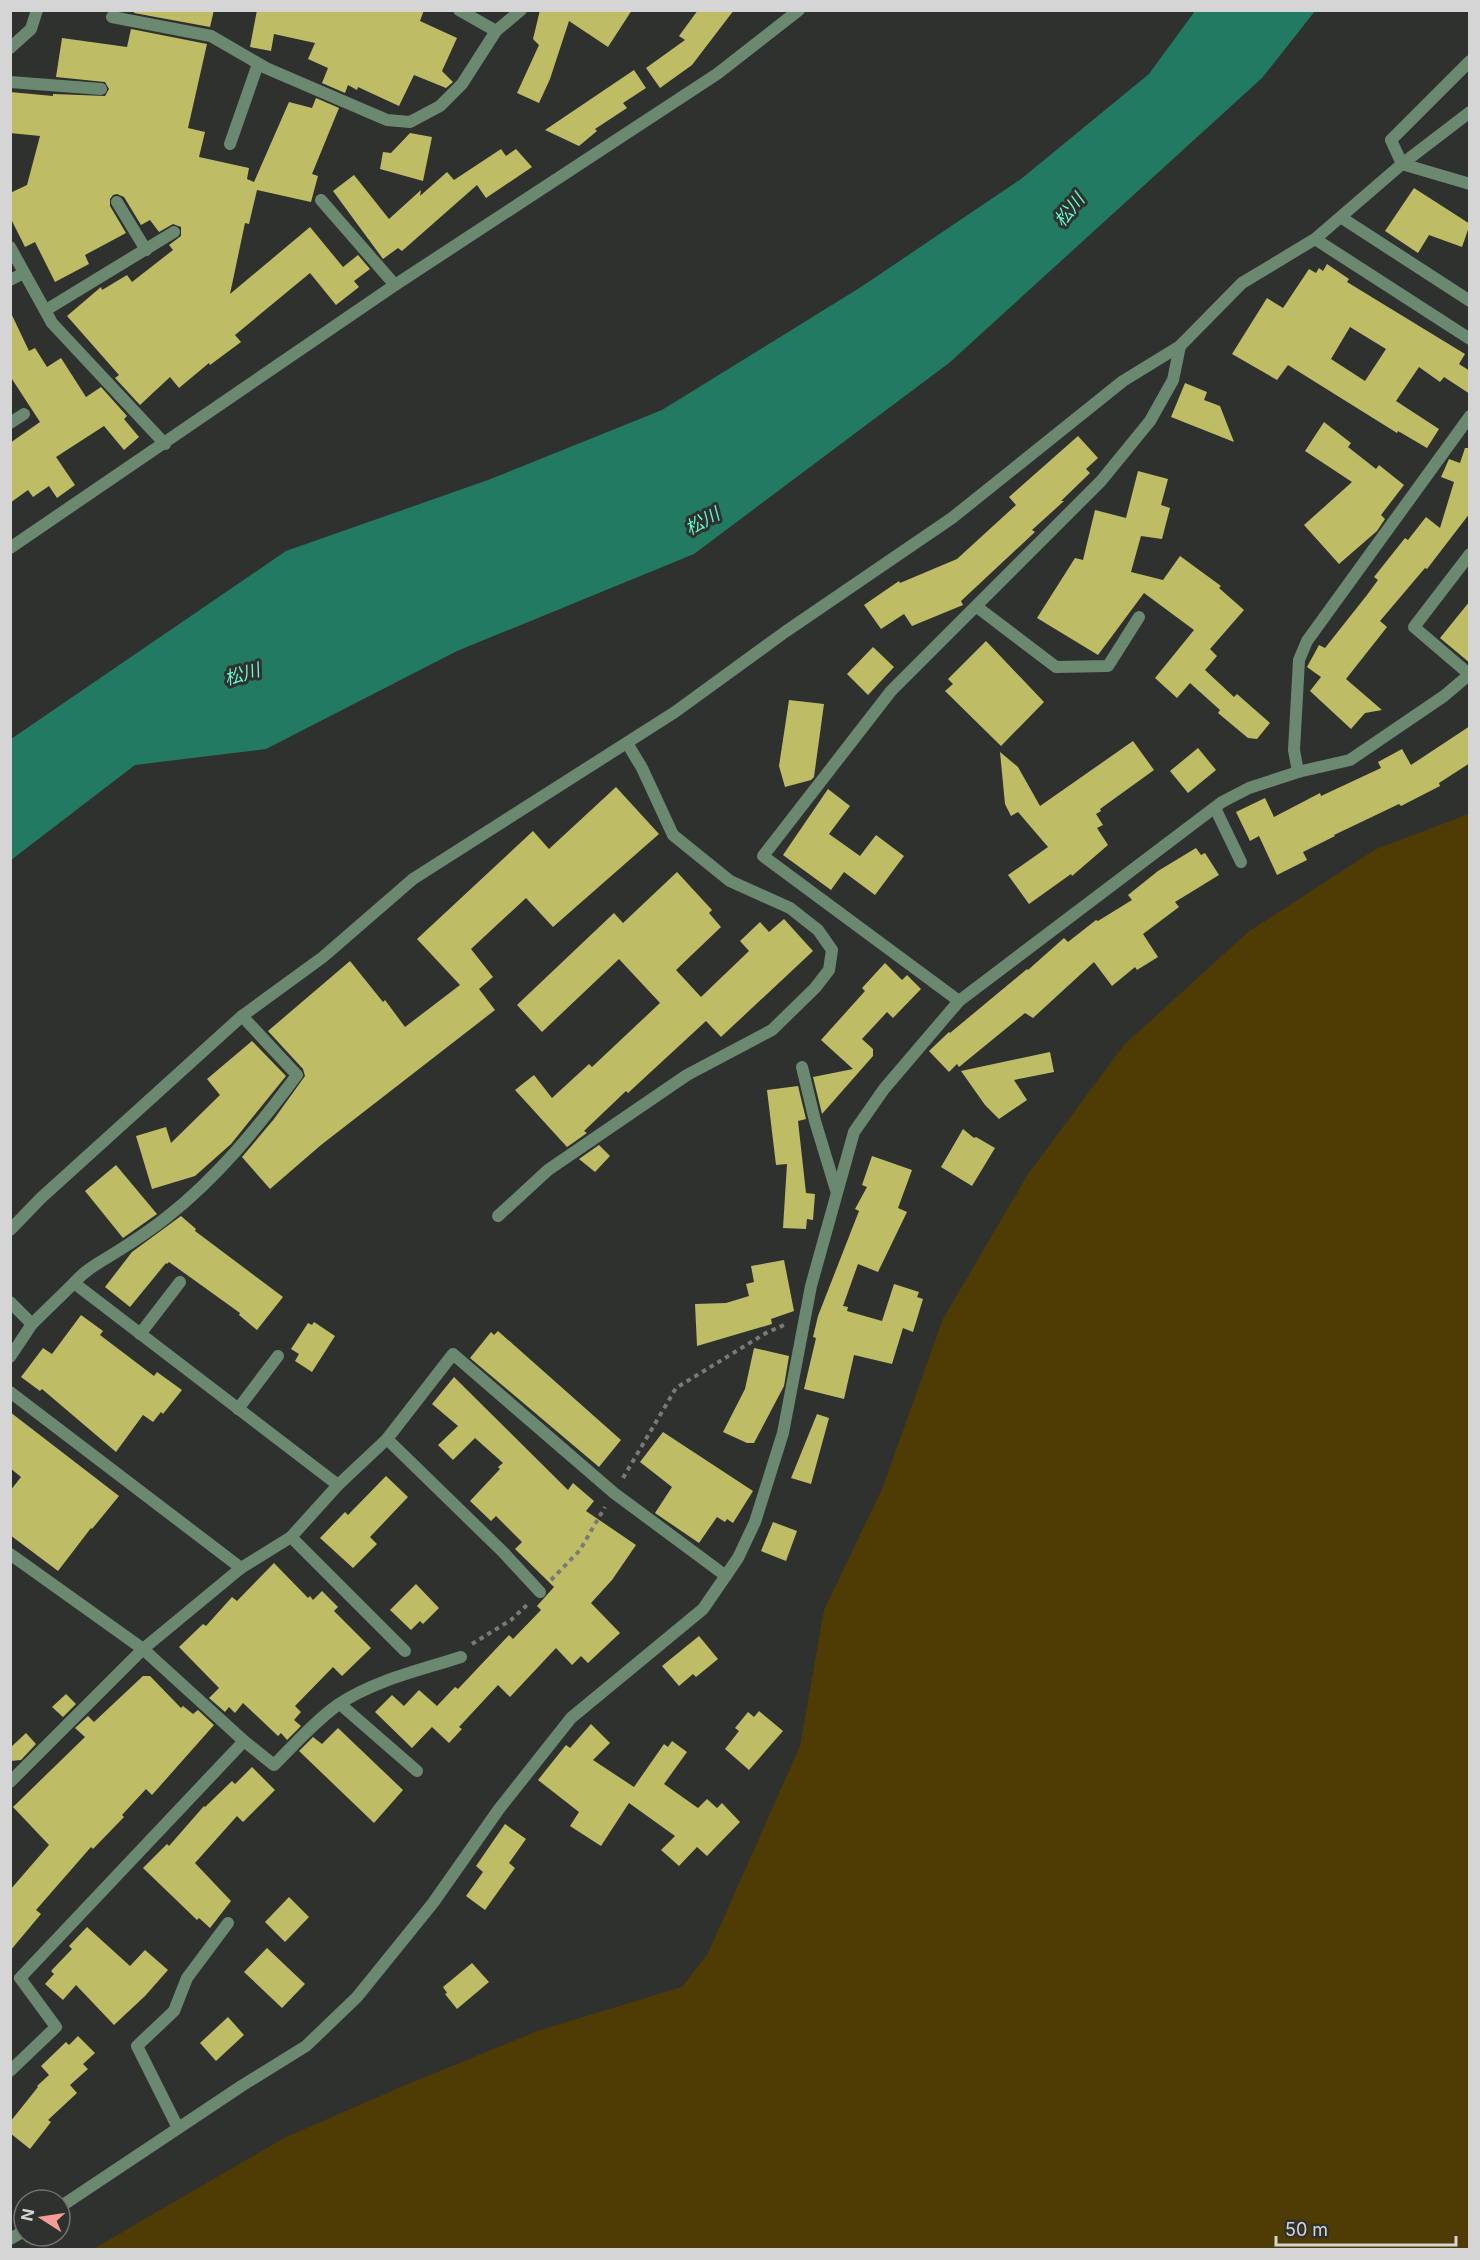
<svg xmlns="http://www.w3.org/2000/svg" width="1480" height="2260" font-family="Inter,'Noto Sans JP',sans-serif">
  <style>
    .green { fill: #4f3b04 }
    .water { fill: #237a63 }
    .building { fill: #bebd65; fill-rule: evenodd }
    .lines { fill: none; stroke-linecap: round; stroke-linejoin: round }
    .path { stroke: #787a78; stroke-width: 4; stroke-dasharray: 4.5 4.5; stroke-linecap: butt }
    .lane { stroke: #6b8971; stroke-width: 12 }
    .street { stroke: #6b8971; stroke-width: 12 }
    .labels { text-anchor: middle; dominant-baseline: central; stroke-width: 6; stroke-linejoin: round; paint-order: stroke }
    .water-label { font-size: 18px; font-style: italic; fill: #64f9d0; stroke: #2f312e }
  </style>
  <rect width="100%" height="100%" fill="#2f312e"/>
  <path class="green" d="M1469 814V2249H93L284 2138 403 2086 540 2030 682 1987 708 1953 800 1746 824 1610 882 1489 943 1319 1028 1174 1124 1045 1248 932 1376 849Z"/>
  <path class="water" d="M1195 11H1315L1262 78 949 363 694 554 457 651 266 749 135 765 11 860V739L286 551 488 480 662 410 861 287 1021 179 1149 74Z"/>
  <g class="building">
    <path d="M135 10H214L210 27 134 13Z"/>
    <path d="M257 10H424L420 21 457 38 442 71 453 82 446 88 414 75 399 106 358 87 357 90 348 85 345 93 322 83 328 68 308 59 315 43 274 34 271 51 250 47Z"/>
    <path d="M540 10H632L608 47 569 21 550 79 539 103 517 93 539 45 533 39Z"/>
    <path d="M698 10H734L692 65 660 88 646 68 685 40 679 36Z"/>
    <path d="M131 29 207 44 188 128 205 132 199 157 249 168 247 179 254 182 289 102 312 108 316 98 339 108 312 174 318 176 311 202 257 190 249 224 245 223 230 294 310 227 343 267 358 255 370 269 354 281 359 287 336 305 310 273 235 335 241 342 210 365 209 363 179 388 170 377 140 405 115 378 119 375 67 316 101 287 102 290 127 275 132 282 173 250 169 245 181 236V227L173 224 159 232 150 220 141 225 124 197 117 194 113 195 110 199V206L126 233 85 255 89 264 55 282 35 242 25 247 10 217V193L27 185 40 136 10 133V92L53 96V94L105 96 109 89 105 82 56 77 62 38 127 47Z"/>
    <path d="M634 70 646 88 623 103 627 108 595 129 597 131 579 146 545 130Z"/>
    <path d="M410 133 432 137 423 181 380 169 383 152 391 153Z"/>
    <path d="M501 149 506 156 516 149 532 167 486 198 477 185 402 251 398 248 383 259 333 191 354 175 389 219 421 190 420 196 447 172 454 180Z"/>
    <path d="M1414 188 1470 224 1462 247 1429 235 1418 253 1385 231Z"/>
    <path d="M1327 264 1349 279 1347 282 1465 354 1459 364 1470 371V394L1444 377 1440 382 1419 367 1396 401 1439 429 1427 448 1398 431 1397 433 1288 365 1277 380 1232 354 1267 298 1283 308 1309 269 1316 273 1319 268 1323 271ZM1350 327 1386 349 1365 381 1331 359Z"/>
    <path d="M10 311 29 351 35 348 47 367 61 358 86 397 101 387 127 416 124 419 139 437 124 450 104 426 56 457 75 485 57 498 49 486 33 497 28 490 10 503V443L40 422 10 376Z"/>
    <path d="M1185 383 1207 392 1204 400 1220 406 1234 442 1171 417Z"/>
    <path d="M1324 422 1351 443 1348 447 1376 469 1379 465 1404 485 1381 515 1385 519 1377 531 1339 564 1304 525 1352 482 1305 451Z"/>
    <path d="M1078 436 1098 458 1086 469 1090 473 1061 501H1064L1032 530 1035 532 961 601 963 605 912 626 904 614 881 629 864 605 899 581 900 583 957 559 1016 505 1009 497Z"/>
    <path d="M1465 448H1470V513L1427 569 1425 568 1380 621 1387 627 1346 679 1382 710 1365 713 1351 729 1310 691 1321 677 1307 667 1319 645 1325 648 1367 595 1378 580 1374 577 1405 538 1408 540 1426 517 1440 528 1454 482 1441 477 1449 459 1460 463Z"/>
    <path d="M1138 471 1168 479 1161 505 1170 508 1162 539 1141 536 1131 572 1163 580 1180 556 1221 586 1219 588 1244 610 1210 649 1217 656 1205 670 1234 697 1237 694 1270 723 1257 739 1248 738 1218 713 1220 710 1190 683 1177 698 1155 678 1194 630 1144 593 1098 655 1037 618 1075 558 1083 560 1095 510 1126 518Z"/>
    <path d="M1470 601V663L1440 638Z"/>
    <path d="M986 641 1044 702 1001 746 945 691 953 684 948 679Z"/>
    <path d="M873 647 894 667 868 695 847 674Z"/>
    <path d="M789 700 824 704 814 777 811 780 785 787 779 766Z"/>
    <path d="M1470 726V763L1439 783 1440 786 1401 806 1399 804 1334 835 1335 836 1303 852 1307 860 1277 875 1259 836 1250 841 1236 812 1265 798 1274 817 1320 793 1321 796 1381 768 1378 762 1402 749 1411 765Z"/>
    <path d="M1133 741 1154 770 1100 809 1101 811 1096 814 1103 825 1097 828 1108 845 1072 876 1071 874 1029 904 1008 875 1048 847 1018 812 1011 816 1005 804 1000 752 1018 767 1040 806Z"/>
    <path d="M1198 748 1216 770 1188 793 1170 771Z"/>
    <path d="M616 787 659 834 553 927 526 898 471 949 493 977 479 989 495 1010 321 1145 270 1189 242 1157 274 1119 305 1076 303 1069 268 1031 350 961 383 1002 385 1000 405 1027 460 985 417 939 533 831 549 849Z"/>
    <path d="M828 789 850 806 829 834 860 856 876 835 904 856 875 895 844 872 831 890 783 855Z"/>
    <path d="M1196 848 1201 855 1205 853 1219 875 1175 902 1179 907 1143 934 1158 957 1137 970 1135 967 1112 986 1094 962 1033 1018 1025 1013 959 1067 957 1064 949 1072 929 1051 949 1032 950 1033 1027 969 1028 970 1064 938 1068 942 1096 920 1098 921 1132 900 1128 895 1158 871Z"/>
    <path d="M677 872 712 910 709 913 721 927 676 970 701 997 749 951 740 941 760 922 769 932 784 919 813 951 721 1037 706 1021 628 1093 626 1091 584 1131 587 1133 567 1147 515 1090 534 1075 552 1098 589 1064 592 1067 660 1003 619 959 542 1032 517 1005 614 913 623 923Z"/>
    <path d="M885 963 902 980 907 975 921 989 893 1018 887 1012 862 1039 873 1049V1056L822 1114 813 1077 853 1069 821 1040 865 991 862 988Z"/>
    <path d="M252 1041 286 1076 231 1144 195 1176 152 1189 136 1136 166 1127 171 1143 220 1095 207 1079Z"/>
    <path d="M1050 1052 1054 1072 1014 1080 1027 1100 999 1119 985 1105 961 1071Z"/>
    <path d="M798 1086 806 1119 798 1121 806 1193 815 1194 813 1220 807 1219 806 1229 783 1228 787 1164 776 1165 767 1090Z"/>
    <path d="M963 1129 974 1138 976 1137 995 1148 972 1186 941 1167Z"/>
    <path d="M599 1145 610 1156 595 1172 579 1159Z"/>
    <path d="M872 1156 912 1170 898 1208 907 1212 878 1272 858 1264 843 1306 848 1307 847 1311 882 1321 894 1284 919 1292 917 1297 923 1299 913 1332 903 1328 892 1364 854 1355 844 1399 804 1389 816 1338 813 1337 818 1316 859 1211 855 1209 867 1187 862 1185Z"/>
    <path d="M116 1165 157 1214 123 1238 85 1191Z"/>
    <path d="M181 1216 196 1229 195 1231 283 1297 257 1330 239 1315 240 1313 169 1262 167 1264 166 1263 130 1307 105 1287 132 1252Z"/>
    <path d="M784 1260 794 1311 771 1319 772 1324 697 1346 695 1304 726 1303 749 1296 746 1284 754 1282 751 1266Z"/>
    <path d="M81 1315 103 1331 100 1335 154 1376 157 1372 182 1390 163 1414 161 1412 153 1422 143 1415 116 1452 42 1389 40 1391 21 1377 43 1348 52 1354Z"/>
    <path d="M314 1322 335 1336 312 1372 295 1361 299 1354 291 1349 308 1323 312 1325Z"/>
    <path d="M498 1331 621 1440 599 1467 470 1358 491 1332 494 1335Z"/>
    <path d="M754 1348 789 1356 784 1386 754 1443H747L723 1432 745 1389Z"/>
    <path d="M454 1377 568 1490 573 1483 594 1501 586 1511 636 1545 612 1580 591 1603 620 1633 588 1663 581 1656 572 1665 556 1648 510 1697 498 1685 459 1727 462 1729 449 1743 432 1727 412 1748 375 1712 392 1695 404 1706 419 1690 437 1706 455 1687 458 1689 509 1635 513 1639 541 1610 537 1606 554 1587 515 1549 522 1542 496 1516 491 1521 470 1501 500 1469 498 1467 503 1463 475 1438 453 1460 438 1445 458 1426 432 1404Z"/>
    <path d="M10 1412 119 1496 92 1529 91 1528 58 1571 10 1535V1491L21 1477 10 1468Z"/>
    <path d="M817 1414 829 1418 811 1484 791 1478Z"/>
    <path d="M663 1432 753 1491 733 1523 727 1519 725 1522 717 1517 699 1543 655 1513 672 1487 640 1462Z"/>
    <path d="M386 1476 408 1497 370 1537 377 1544 353 1568 320 1538 345 1512 348 1515Z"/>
    <path d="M773 1522 797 1531 786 1561 761 1551Z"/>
    <path d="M274 1563 308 1598 310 1596 313 1600 322 1591 338 1607 334 1611 371 1648 342 1676 333 1667 295 1706 301 1712 294 1720 301 1726 287 1740 281 1733 278 1736 243 1703 235 1713 229 1707 225 1712 209 1698 219 1688 179 1647 203 1624 206 1626 232 1597 237 1601Z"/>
    <path d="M416 1584 439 1608 423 1624 420 1621 411 1630 390 1610Z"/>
    <path d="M699 1636 718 1659 696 1677 693 1674 679 1686 662 1666Z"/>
    <path d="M143 1676H150L181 1708 183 1706 193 1714 198 1710 214 1725 152 1795 146 1789 122 1815 124 1817 93 1849 91 1847 36 1910 41 1914 10 1951V1890L49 1845 13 1807 85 1737 75 1728 88 1716 94 1722Z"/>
    <path d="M66 1694 76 1704 63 1717 52 1707Z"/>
    <path d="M759 1711 783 1731 749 1770 725 1749 739 1731 735 1728 748 1712 754 1717Z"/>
    <path d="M591 1724 610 1743 593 1760 634 1787 664 1744 668 1747 672 1741 687 1752 664 1784 698 1808 707 1799 717 1808 722 1803 740 1822 707 1856 697 1847 679 1866 661 1850 675 1836 629 1803 601 1846 570 1826 579 1812 538 1780 566 1745 570 1748Z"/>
    <path d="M338 1728 403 1790 374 1823 299 1751 313 1737 322 1744Z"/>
    <path d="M26 1733 36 1744 21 1760 10 1761V1748Z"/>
    <path d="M252 1767 275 1790 243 1822 237 1816 195 1863 231 1901 210 1928 199 1918 197 1920 143 1868 167 1844 169 1846 204 1806 205 1807 232 1781 235 1784Z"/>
    <path d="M505 1824 526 1839 509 1863 515 1868 485 1910 466 1896 483 1872 476 1866Z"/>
    <path d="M289 1897 309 1917 285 1942 265 1922Z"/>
    <path d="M87 1927 130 1966 145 1950 168 1970 145 1996 114 2025 76 1985 63 2000 45 1984 54 1974 51 1971 72 1949 69 1946Z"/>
    <path d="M267 1948 305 1984 282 2008 244 1972Z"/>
    <path d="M472 1963 489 1982 457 2009 445 1994 447 1993 443 1987Z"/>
    <path d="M228 2017 244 2035 216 2061 200 2043Z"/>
    <path d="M78 2036 95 2053 83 2064 88 2069 70 2085 77 2093 48 2120 51 2122 30 2149 10 2133V2122L38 2087 37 2086 49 2075 41 2066 66 2042 69 2045Z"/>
  </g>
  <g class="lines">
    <g class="path">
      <path d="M623 1478 676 1388 766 1333 786 1324"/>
      <path d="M551 1580 580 1550 605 1507"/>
      <path d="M472 1644 511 1620 529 1603"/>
    </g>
    <g class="lane">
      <path d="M1402 164 1391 140 1470 61"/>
      <path d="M498 1216 548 1170 687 1075 772 1030 815 988 829 970 832 950 818 930 790 908 730 881 673 835 642 768 627 743"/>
    </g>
    <g class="street">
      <path d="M459 10 496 31"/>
      <path d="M112 17 211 36 266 68 387 120 410 122 440 106 462 84 496 31 521 10"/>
      <path d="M10 48 31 29 37 10"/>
      <path d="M10 82 101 89"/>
      <path d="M230 144 258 64"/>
      <path d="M1402 164 1470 184"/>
      <path d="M321 200 395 285"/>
      <path d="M117 202 146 250"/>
      <path d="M1342 218 1470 301"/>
      <path d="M1315 239 1470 339"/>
      <path d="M10 247 52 323 165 444"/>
      <path d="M10 280 24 273"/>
      <path d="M46 310 174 232"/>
      <path d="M10 423 24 414"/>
      <path d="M10 548 395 285 717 74 799 10"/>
      <path d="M977 607 1056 667 1108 666 1139 617"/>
      <path d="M1469 674 1414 627 1470 554"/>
      <path d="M1298 772 1350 760 1444 696 1470 674"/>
      <path d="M1215 808 1241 862"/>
      <path d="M959 1001 763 856 891 691 1101 481 1150 421 1173 380 1180 346"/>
      <path d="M802 1067 815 1121 836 1190"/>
      <path d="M10 1230 41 1198 242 1016 323 957 413 879 675 712 785 632 952 518 1123 381 1180 346 1242 283 1315 239 1402 164 1470 112"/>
      <path d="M74 1283C86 1269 102 1261 118 1251 134 1241 152 1229 167 1217 218 1177 258 1127 297 1075L242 1016"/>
      <path d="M10 1302 32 1324 10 1357"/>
      <path d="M32 1324 74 1283 338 1485"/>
      <path d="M140 1334 180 1282"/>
      <path d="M10 1392 241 1568"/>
      <path d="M238 1409 278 1356"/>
      <path d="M387 1439 503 1552 540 1592"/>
      <path d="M291 1537 405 1651"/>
      <path d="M10 1554 143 1649 244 1741 274 1765C295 1744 315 1721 339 1704 375 1680 421 1670 461 1657"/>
      <path d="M340 1704 417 1771"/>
      <path d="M10 1782 143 1649 241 1568 291 1537 338 1485 387 1439 453 1354 614 1493 726 1576"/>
      <path d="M10 2071 56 2027 20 1978 244 1741"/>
      <path d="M178 2128 137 2046 174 2011 187 1978 228 1923"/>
      <path d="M60 2207 243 2085 306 2046 357 1997 433 1903 499 1809 571 1718 703 1609 738 1558 755 1522 783 1433 811 1286 854 1132 884 1089 959 1001 1222 802 1249 788 1298 772 1294 750 1299 660 1307 641 1470 416"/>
      <path d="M10 2239 24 2231"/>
    </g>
  </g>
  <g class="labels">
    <g class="water-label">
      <text transform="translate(1069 210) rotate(-51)">松川</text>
      <text transform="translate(702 521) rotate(-29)">松川</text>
      <text transform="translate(242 674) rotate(-16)">松川</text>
    </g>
  </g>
  <rect width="1480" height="2260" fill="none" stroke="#d4d5d4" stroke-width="24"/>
  <g transform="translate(42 2218) rotate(282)"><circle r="28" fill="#2f312e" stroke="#717370" stroke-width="1.5"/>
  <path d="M0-4.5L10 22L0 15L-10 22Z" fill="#f59c96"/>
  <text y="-9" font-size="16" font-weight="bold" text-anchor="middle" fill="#d4d5d4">N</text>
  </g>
  <path d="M1276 2236v9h180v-9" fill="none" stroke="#d4d5d4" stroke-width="3"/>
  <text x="1285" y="2236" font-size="18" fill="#d4d5d4" stroke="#2f312e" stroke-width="4.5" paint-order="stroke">50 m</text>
</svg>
